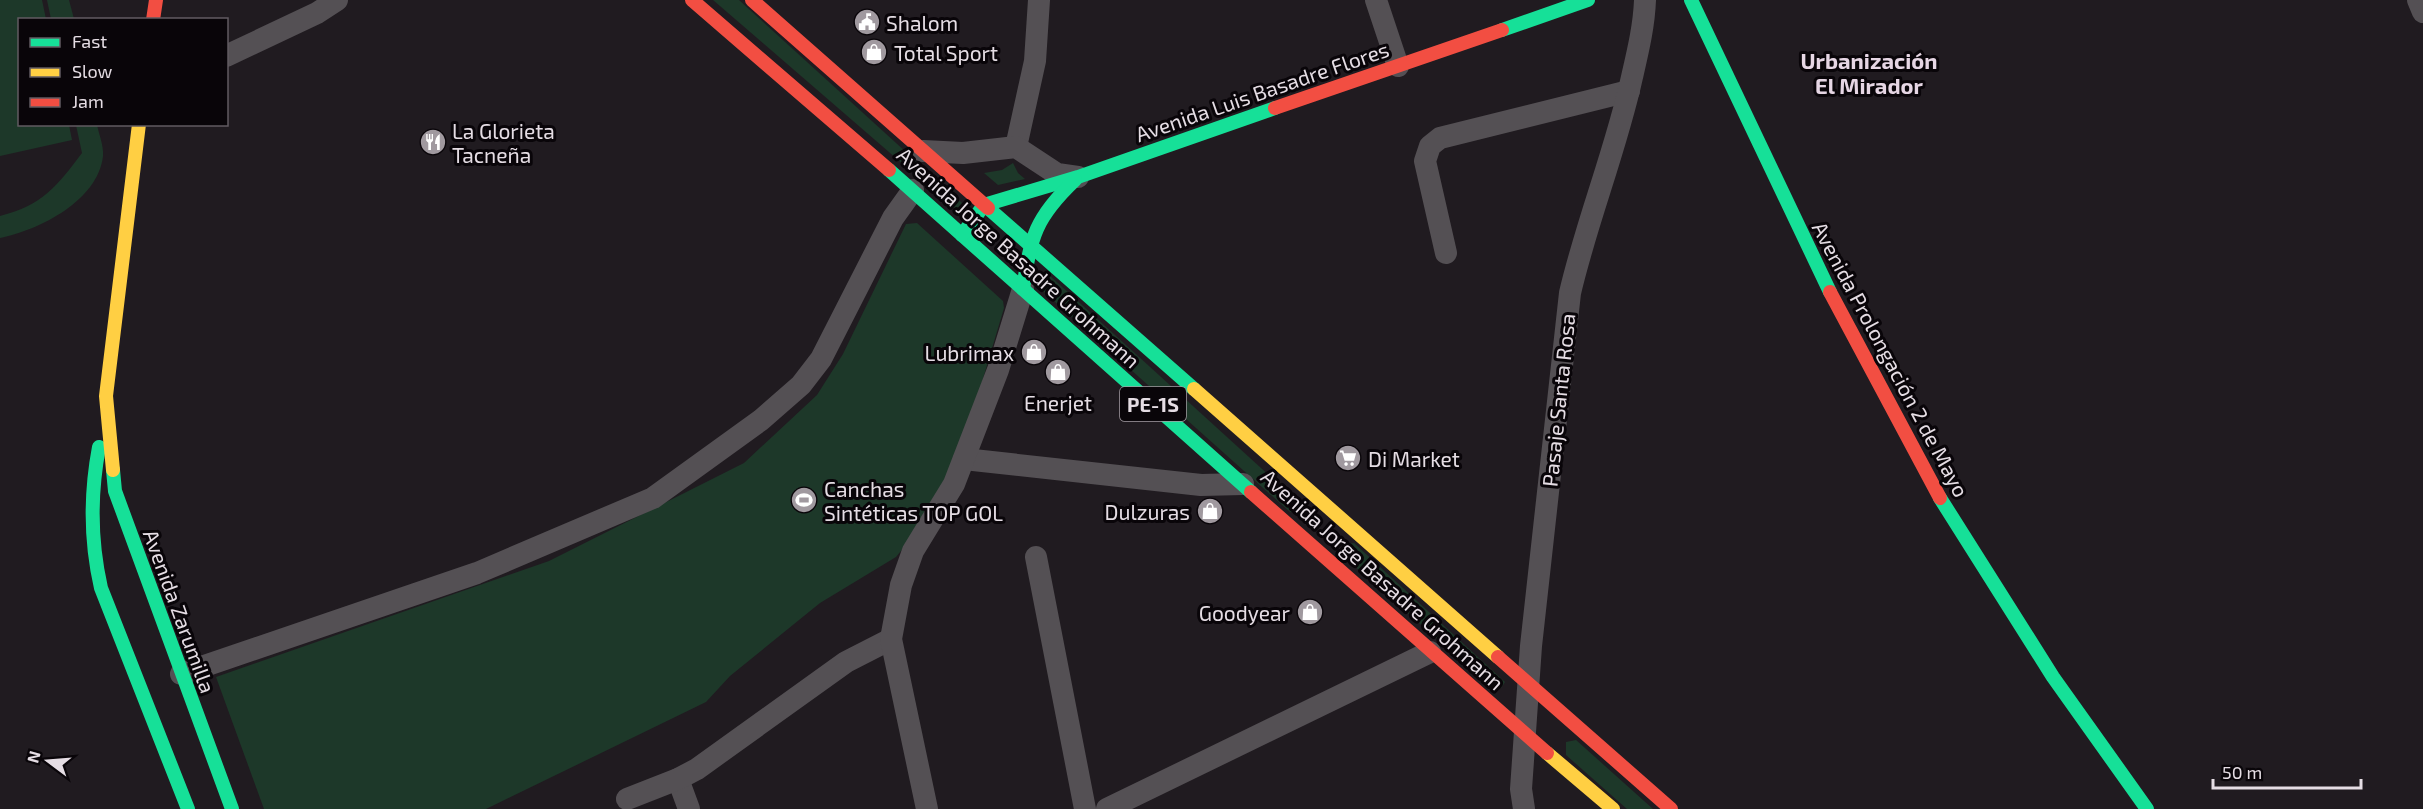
<svg xmlns="http://www.w3.org/2000/svg" width="2423" height="809" font-family="'Exo 2',sans-serif">
  <style>
    .green { fill: #1d3829 }
    .lines { fill: none; stroke-linecap: round; stroke-linejoin: round }
    .street { stroke: #545054; stroke-width: 22 }
    .fast { stroke: #16e098; stroke-width: 14 }
    .slow { stroke: #ffcf43; stroke-width: 14 }
    .jam { stroke: #f24e42; stroke-width: 14 }
    .labels { text-anchor: middle; dominant-baseline: central; stroke-width: 6; stroke-linejoin: round; paint-order: stroke }
    .shield { fill: #090509; stroke: #a39ca2; stroke-width: 1.5 }
    .shield-label { font-size: 20px; font-weight: bold; fill: #e5dde4 }
    .poi-label { font-size: 21px; fill: #e5dde4; stroke: #090509; text-anchor: start }
    .street-label { font-size: 21px; fill: #e5dde4; stroke: #090509 }
    .neighbourhood-label { font-size: 22px; font-weight: bold; fill: #e6d6e4; stroke: #090509 }
  </style>
  <rect width="100%" height="100%" fill="#201b20"/>
  <g class="green">
    <path d="M0 0H42L46 19 20 20V124L69 125 72 140 0 156Z"/>
    <path d="M47 0H69L74 19H51Z"/>
    <path d="M713 0H739L962 203 956 210Z"/>
    <path d="M76 125H97C99 134 104 147 103 156 98 201 39 230 0 238V216C43 205 57 186 82 153Z"/>
    <path d="M1013 163 1018 173 1025 179 998 185 984 173 1002 170Z"/>
    <path d="M917 223 1003 301 1004 308 963 446 923 524 896 557 820 603 730 676 706 702 486 809H264L216 677 549 561 744 463 817 395 843 354 906 224Z"/>
    <path d="M1048 274 1304 507 1300 512H1290L1035 284 1038 275Z"/>
    <path d="M1354 543 1505 682 1501 688 1494 689 1343 556 1345 544Z"/>
    <path d="M1576 740 1653 809H1627L1566 755V742Z"/>
  </g>
  <g class="lines">
    <g class="street">
      <path d="M1376 0 1398 66"/>
      <path d="M2418 0 2423 12"/>
      <path d="M226 56 317 13 337 0"/>
      <path d="M1016 147 1035 61 1039 0"/>
      <path d="M923 151 963 153 1016 147 1057 174 1078 177"/>
      <path d="M1446 253 1425 161 1430 146 1440 138 1629 91"/>
      <path d="M964 459 1201 485 1243 484"/>
      <path d="M1036 557 1085 809"/>
      <path d="M181 674 477 573 653 498 761 420 801 385 821 359 893 218 913 190"/>
      <path d="M678 779 689 809"/>
      <path d="M627 799 678 779 697 769 846 662 891 639"/>
      <path d="M927 809 891 639 901 585 913 551 954 484 998 370 1023 289"/>
      <path d="M1107 809 1430 652"/>
      <path d="M1524 809 1521 789 1531 646 1570 293C1587 220 1616 150 1632 77 1638 51 1644 26 1645 0"/>
    </g>
    <g class="fast">
      <path d="M1691 0 1830 292"/>
      <path d="M1502 30 1588 0"/>
      <path d="M889 170 1251 492"/>
      <path d="M988 208 1194 389"/>
      <path d="M962 235 984 205 1078 177 1275 108"/>
      <path d="M1023 289C1031 236 1035 218 1075 180"/>
      <path d="M99 447C90 495 90 540 101 588L188 809"/>
      <path d="M113 470 115 491 232 809"/>
      <path d="M1940 498 2053 677 2147 809"/>
    </g>
    <g class="slow">
      <path d="M1194 389 1498 657"/>
      <path d="M113 470 106 396 139 124"/>
      <path d="M1547 753 1613 809"/>
    </g>
    <g class="jam">
      <path d="M692 0 889 170"/>
      <path d="M752 0 988 208"/>
      <path d="M153 20 156 0"/>
      <path d="M1275 108 1502 30"/>
      <path d="M1830 292 1940 498"/>
      <path d="M1251 492 1547 753"/>
      <path d="M1498 657 1671 809"/>
    </g>
  </g>
  <defs>
    <g id="civic-disc" transform="scale(1.35)"><circle r="9.5" fill="#a0999f" stroke="#090509"/><path d="M-.6-6.5H3V-4.5H.6V-3L4-1V1h2V6H-6V1h2V-1L-.6-3ZM-1.2 2.5V6h2.4V2.5Z" fill="#fff"/></g>
    <g id="shop-disc" transform="scale(1.35)"><circle r="9.5" fill="#a0999f" stroke="#090509"/><path d="M-5-2.5h2.3a2.7 3.5 0 0 1 5.4 0H5L5.5 6h-11ZM-1.5-2.5h3a1.5 2.3 0 0 0-3 0Z" fill="#fff"/></g>
    <g id="restaurant-disc" transform="scale(1.35)"><circle r="9.5" fill="#a0999f" stroke="#090509"/><path d="M-5-6h1v4h1v-4h1v4h1v-4h1v5L-1.5 .5V6h-2V.5L-5-1ZM5-6V6H3V1.5H1.5Q1.5-4 5-6Z" fill="#fff"/></g>
    <g id="supermarket-disc" transform="scale(1.35)"><circle r="9.5" fill="#a0999f" stroke="#090509"/><path d="M-6-5.5h2.5l.6 2H6L4.5 2H-2.5L-4.4-4H-6ZM-1.5 3.2a1.3 1.3 0 1 0 .1 0ZM3 3.2a1.3 1.3 0 1 0 .1 0Z" fill="#fff"/></g>
    <g id="stadium-disc" transform="scale(1.35)"><circle r="9.5" fill="#a0999f" stroke="#090509"/><path d="M0-5a6.5 5 0 1 0 0 10a6.5 5 0 1 0 0-10ZM-3.5-1.8h7v3.6h-7Z" fill="#fff"/></g>
  </defs>
  <g fill-rule="evenodd">
    <use href="#civic-disc" x="867" y="22"/>
    <use href="#shop-disc" x="874" y="52"/>
    <use href="#restaurant-disc" x="433" y="142"/>
    <use href="#shop-disc" x="1034" y="352"/>
    <use href="#shop-disc" x="1058" y="372"/>
    <use href="#supermarket-disc" x="1348" y="458"/>
    <use href="#stadium-disc" x="804" y="500"/>
    <use href="#shop-disc" x="1210" y="511"/>
    <use href="#shop-disc" x="1310" y="612"/>
  </g>
  <g class="labels">
    <rect class="shield" x="1120" y="387" width="66" height="34" rx="4.5"/>
    <g class="shield-label">
      <text x="1153" y="404">PE-1S</text>
    </g>
    <g class="poi-label">
      <text x="886" y="22">Shalom</text>
      <text x="894" y="52">Total Sport</text>
      <text x="452" y="130">La Glorieta<tspan x="452" dy="24">Tacneña</tspan></text>
      <text x="1014" y="352" text-anchor="end">Lubrimax</text>
      <text x="1058" y="402" text-anchor="middle">Enerjet</text>
      <text x="1368" y="458">Di Market</text>
      <text x="824" y="488">Canchas<tspan x="824" dy="24">Sintéticas TOP GOL</tspan></text>
      <text x="1190" y="511" text-anchor="end">Dulzuras</text>
      <text x="1290" y="612" text-anchor="end">Goodyear</text>
    </g>
    <g class="street-label">
      <text transform="translate(1262 91) rotate(-19)">Avenida Luis Basadre Flores</text>
      <text transform="translate(1019 257) rotate(42)">Avenida Jorge Basadre Grohmann</text>
      <text transform="translate(1891 359) rotate(62)">Avenida Prolongación 2 de Mayo</text>
      <text transform="translate(1558 400) rotate(-84)">Pasaje Santa Rosa</text>
      <text transform="translate(1383 579) rotate(42)">Avenida Jorge Basadre Grohmann</text>
      <text transform="translate(180 611) rotate(70)">Avenida Zarumilla</text>
    </g>
    <g class="neighbourhood-label">
      <text x="1869" y="60">Urbanización<tspan x="1869" dy="25">El Mirador</tspan></text>
    </g>
  </g>
  <rect x="18" y="18" width="210" height="108" fill="#090509" stroke="#615b61" stroke-width="1.5"/>
  <rect x="30" y="38" width="30" height="9" fill="#16e098" stroke="#615b61" stroke-width="1.5"/>
  <text x="72" y="48" font-size="18" fill="#e5dde4">Fast</text>
  <rect x="30" y="68" width="30" height="9" fill="#ffcf43" stroke="#615b61" stroke-width="1.5"/>
  <text x="72" y="78" font-size="18" fill="#e5dde4">Slow</text>
  <rect x="30" y="98" width="30" height="9" fill="#f24e42" stroke="#615b61" stroke-width="1.5"/>
  <text x="72" y="108" font-size="18" fill="#e5dde4">Jam</text>
  <g transform="translate(48 761) rotate(286)" stroke="#090509" stroke-width="4.5" paint-order="stroke">
  <path d="M0-4.5L10 22L0 15L-10 22Z" fill="#e5dde4"/>
  <text y="-9" font-size="16" font-weight="bold" text-anchor="middle" fill="#e5dde4">N</text>
  </g>
  <path d="M2213 779v9h148v-9" fill="none" stroke="#e5dde4" stroke-width="3"/>
  <text x="2222" y="779" font-size="18" fill="#e5dde4" stroke="#090509" stroke-width="4.5" paint-order="stroke">50 m</text>
</svg>
